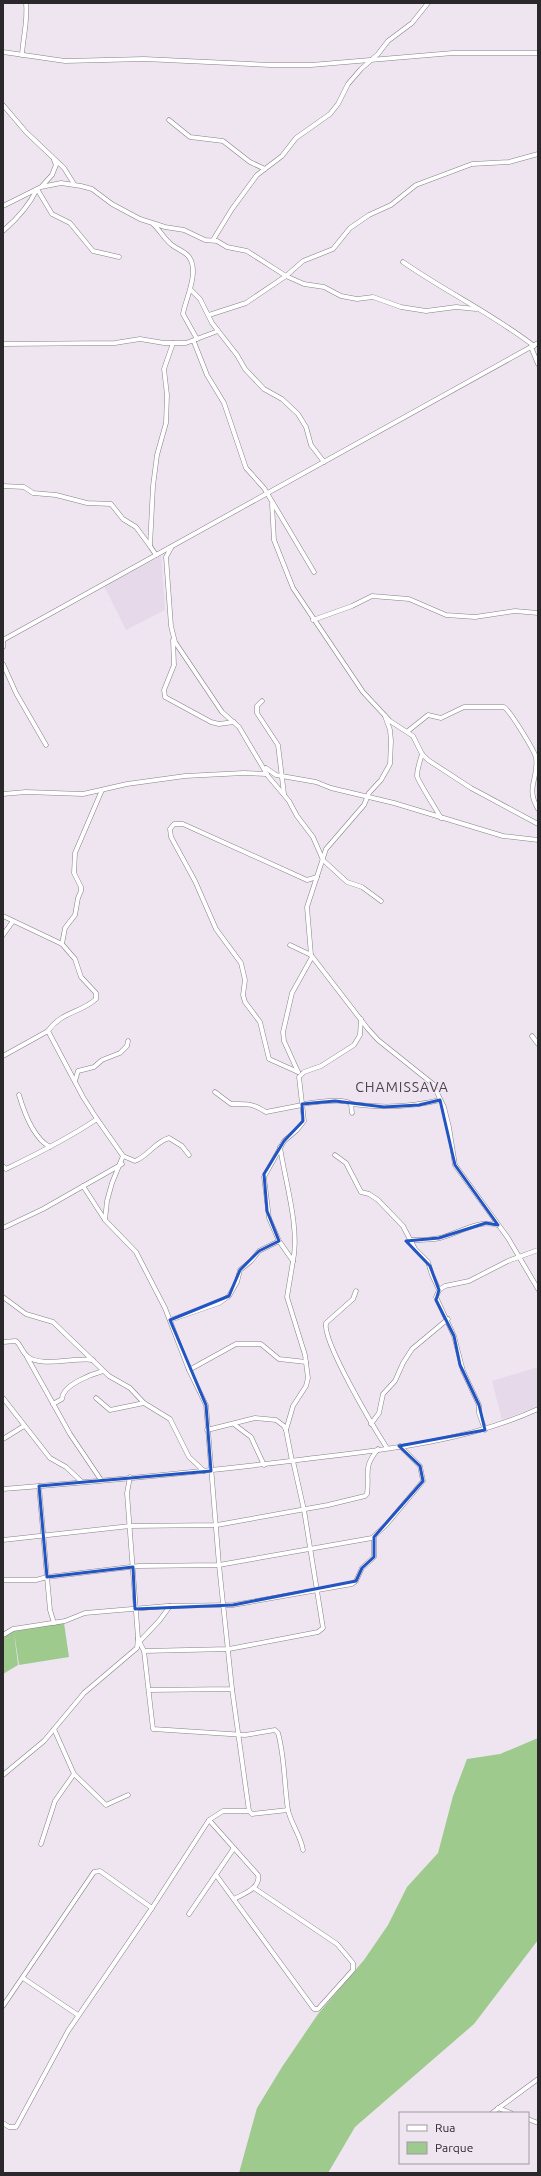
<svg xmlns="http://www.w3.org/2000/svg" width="541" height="2176" font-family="Ubuntu,sans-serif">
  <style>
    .built { fill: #e6d9ea }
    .green { fill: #9ecb8d }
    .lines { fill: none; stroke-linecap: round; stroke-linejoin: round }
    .minor-casing { stroke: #878089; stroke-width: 5 }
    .minor { stroke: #fff; stroke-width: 4 }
    .marked { fill: none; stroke: #2255c3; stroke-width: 3; stroke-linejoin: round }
    .labels { text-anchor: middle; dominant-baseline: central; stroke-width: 3; stroke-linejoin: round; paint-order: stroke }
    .neighbourhood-label { font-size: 14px; letter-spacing: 1px; fill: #4a434c; stroke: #eee5f0 }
  </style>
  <rect width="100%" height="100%" fill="#eee5f0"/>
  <g class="built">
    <path d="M161 556 165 610 126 630 104 586Z"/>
    <path d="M538 1367V1406L502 1420 492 1381Z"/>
  </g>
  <g class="green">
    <path d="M64 1623 69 1657 19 1665 14 1632 18 1665 3 1674V1637L13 1631Z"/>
    <path d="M538 1738V1940L474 2024 355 2127 328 2173H239L257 2108 282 2067 318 2014 364 1960 388 1925 407 1887 438 1853 453 1796 467 1759 500 1754Z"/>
  </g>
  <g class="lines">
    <g class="minor-casing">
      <g id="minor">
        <path d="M3 52 65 61 144 59 271 65H311L453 53H538"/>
        <path d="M22 55C23 37 28 21 26 3"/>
        <path d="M3 105 26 132 64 168 74 184"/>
        <path d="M169 120 190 137 223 141 250 162 265 169"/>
        <path d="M42 186 52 175 56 165 54 160"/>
        <path d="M3 206 41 187 61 183 81 186 92 189 112 204 140 219 165 227 184 230 205 240 217 241 227 247 247 251 286 276 304 284 324 287 341 296 357 299 373 297 401 307 426 311 456 307 476 309"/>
        <path d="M153 224C160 230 164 239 172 245 177 249 186 252 189 257 200 272 185 300 183 314L197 339"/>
        <path d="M3 231C17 219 29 206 37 189L52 214 70 223 93 251 119 257"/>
        <path d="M213 240 232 209 257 175 282 156 296 138 330 114 338 104 348 84 361 69 378 54 388 41 412 23 428 3"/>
        <path d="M403 262C446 292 493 314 534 346"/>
        <path d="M191 290 200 299 212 323 237 355 245 369 264 389 282 399 298 414 306 427 311 445 324 462"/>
        <path d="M209 315 246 303 286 276 303 261 333 249 350 228 369 215 391 205 416 185 472 164 509 162 538 154"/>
        <path d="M194 342 207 375 224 403 246 468 264 488 314 572"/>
        <path d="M3 344 115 343 140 339 164 343H186L218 331"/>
        <path d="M531 347 538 364"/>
        <path d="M3 486 24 487 33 493 56 495 87 503 111 504 123 519 136 527 150 546"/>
        <path d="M272 504 274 540 293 588 363 692 390 721 413 736 422 754 428 760 471 788 538 824"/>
        <path d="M171 548 166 557 171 626 175 642 222 712 239 727 268 776 289 801 297 816 313 837 323 860 347 882 362 887 381 901"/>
        <path d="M156 555 150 546 153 486 157 455 166 423 167 395 164 369 173 343"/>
        <path d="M313 620 352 606 372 596 409 599 446 615 475 617 515 611 538 613"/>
        <path d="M3 640 538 343"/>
        <path d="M173 640 174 665 164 690 165 697 211 722 219 724 234 722"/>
        <path d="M3 647V640"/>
        <path d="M3 664 16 693 46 745"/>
        <path d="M262 701 257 706V713L278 745 284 794"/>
        <path d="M385 716 390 730 391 741 390 764 381 780 369 793 364 805 326 849 307 907 311 955 368 1029 378 1040 433 1084 444 1107 449 1127 455 1165 508 1238 538 1289"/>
        <path d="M408 731 428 715 441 718 464 707H504C510 711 535 751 536 758 539 779 525 787 538 809"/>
        <path d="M422 754C420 761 417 769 417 776 418 781 437 811 441 818"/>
        <path d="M266 768 276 775 316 782 331 788 394 803 503 836 538 840"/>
        <path d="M3 794 26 792 83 794 127 784 185 776 244 773 267 774"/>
        <path d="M3 916 62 944 75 959 81 977 96 993V999C81 1013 62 1011 48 1031L83 1097 97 1119"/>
        <path d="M3 935 13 921"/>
        <path d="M62 944 65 928 75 915 78 898 81 891V887L74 873 75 853 102 790"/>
        <path d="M290 945 311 955"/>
        <path d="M532 1036 538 1044"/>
        <path d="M3 1056 48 1031"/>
        <path d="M298 1072 269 1059 260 1022 245 1002 243 995 245 980 241 963 216 929 195 881 171 837 170 829 174 824H183L307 880 317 877"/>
        <path d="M298 1072 284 1041 283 1032 292 993 312 957"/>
        <path d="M75 1081 78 1071 94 1067 102 1060 120 1053 127 1046 128 1041"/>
        <path d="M215 1092 231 1104C248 1104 251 1103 266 1112L302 1105"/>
        <path d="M19 1095C24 1112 33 1138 50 1147"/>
        <path d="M302 1104C312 1103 345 1097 351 1104L352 1113"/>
        <path d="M351 1104C381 1108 412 1107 440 1100"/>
        <path d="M280 1147C285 1181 300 1228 293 1261"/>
        <path d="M335 1155 346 1163 361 1192 369 1194 378 1200 403 1226 415 1249 428 1262 432 1275 439 1290"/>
        <path d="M123 1156 135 1161C148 1156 155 1142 169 1138L182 1146 189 1155"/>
        <path d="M3 1166 6 1169C37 1154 69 1138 97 1119L123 1156 112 1183 107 1201 105 1220 136 1252 165 1308 189 1370 206 1405 219 1565 232 1689 149 1690"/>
        <path d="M83 1186 105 1220"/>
        <path d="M3 1228 43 1209 122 1164"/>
        <path d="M411 1240C421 1240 431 1240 440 1238 457 1234 479 1219 497 1225"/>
        <path d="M356 1291 353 1299 326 1323C322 1341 374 1428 387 1448"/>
        <path d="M3 1297 26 1314 53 1322 109 1376 130 1388 144 1403 170 1419 189 1457 204 1471"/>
        <path d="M170 1320 219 1303 229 1296 237 1282 240 1270 251 1261 259 1251 279 1241"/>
        <path d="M3 1342 16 1341C21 1345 22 1352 27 1356 40 1368 76 1357 93 1360"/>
        <path d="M27 1357 70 1434 101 1480"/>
        <path d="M189 1370 236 1344H261L279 1359 306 1362"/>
        <path d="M3 1398 50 1458 66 1467 81 1481"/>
        <path d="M96 1398 110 1410 144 1403"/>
        <path d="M53 1404 62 1399C62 1385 92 1374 103 1371"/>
        <path d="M371 1424 379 1413 383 1394 395 1381 403 1363 412 1349 448 1319"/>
        <path d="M235 1425 251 1437 264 1465"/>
        <path d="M207 1430 255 1418 276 1420 284 1426 286 1430"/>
        <path d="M485 1430 479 1413V1405L463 1371 454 1336 436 1297 439 1290 445 1286 469 1281 508 1261 538 1250"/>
        <path d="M3 1439 24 1426"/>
        <path d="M292 1461 286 1430 293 1406 306 1386 308 1378 305 1355 287 1297 293 1261 279 1241 269 1218 264 1177 284 1141 297 1130 304 1121 299 1077 304 1072 321 1066 354 1045 360 1035 361 1019"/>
        <path d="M39 1486 47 1577 139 1566 219 1565 372 1538 386 1525 423 1481 420 1466 400 1446"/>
        <path d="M3 1489C104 1481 206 1472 306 1459 384 1450 466 1442 538 1409"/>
        <path d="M3 1540 130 1526 217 1525 328 1505 365 1496 367 1494C370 1472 362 1469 378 1449"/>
        <path d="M3 1580H36L47 1577 50 1610 54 1623"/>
        <path d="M3 1635 13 1629 65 1621 85 1613 167 1606 233 1605 352 1584 356 1581 362 1568 374 1557V1537"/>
        <path d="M138 1639 144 1651 153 1729 245 1735 275 1730 278 1733C285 1758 284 1784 288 1810 291 1824 301 1836 303 1850"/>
        <path d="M140 1641 159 1621 170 1606"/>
        <path d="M144 1651 229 1649 318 1632 323 1628 304 1510 293 1461"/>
        <path d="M232 1689 249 1811"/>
        <path d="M74 1774 106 1805 128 1795"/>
        <path d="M3 1775 44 1741 84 1693 137 1648 138 1638 127 1493 130 1477"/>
        <path d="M209 1820 258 1875C261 1888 243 1894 234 1899"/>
        <path d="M41 1844 55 1801 74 1774 54 1729"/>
        <path d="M216 1875 314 2009H318L353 1970V1963L337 1944 254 1888"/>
        <path d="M189 1914 234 1848"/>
        <path d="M23 1978 78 2015"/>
        <path d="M3 2006 94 1872 100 1871 152 1908"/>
        <path d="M498 2108 511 2113"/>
        <path d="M492 2113 538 2079"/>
        <path d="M528 2119 538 2123"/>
        <path d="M3 2123 9 2127H16L68 2031 152 1908 209 1820 223 1811H249L252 1814 288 1810"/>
      </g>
    </g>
    <use href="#minor" class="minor"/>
  </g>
  <path class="marked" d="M440 1100 455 1165 498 1225 486 1223 439 1238 406 1241 430 1266 439 1290 436 1300 454 1336 460 1365 479 1405 485 1430 399 1446 420 1466 423 1481 374 1537V1557L362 1568 356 1581 233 1605 135 1609 133 1567 47 1577 39 1486 211 1471 206 1405 170 1320 229 1296 240 1270 259 1251 279 1241 267 1211 264 1174 284 1141 303 1121 302 1104 335 1101 384 1107 419 1105Z"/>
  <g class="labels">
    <g class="neighbourhood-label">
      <text x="402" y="1087">CHAMISSAVA</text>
    </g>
  </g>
  <rect width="541" height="2176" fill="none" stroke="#2b282c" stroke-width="8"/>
  <rect x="399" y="2112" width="130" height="52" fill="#eee5f0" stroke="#a099a2"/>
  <rect x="407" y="2125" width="20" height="6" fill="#ffffff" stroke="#a099a2"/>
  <text x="435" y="2132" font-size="12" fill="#2b282c">Rua</text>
  <rect x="407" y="2142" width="20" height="12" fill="#9ecb8d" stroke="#a099a2"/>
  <text x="435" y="2152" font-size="12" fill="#2b282c">Parque</text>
</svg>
